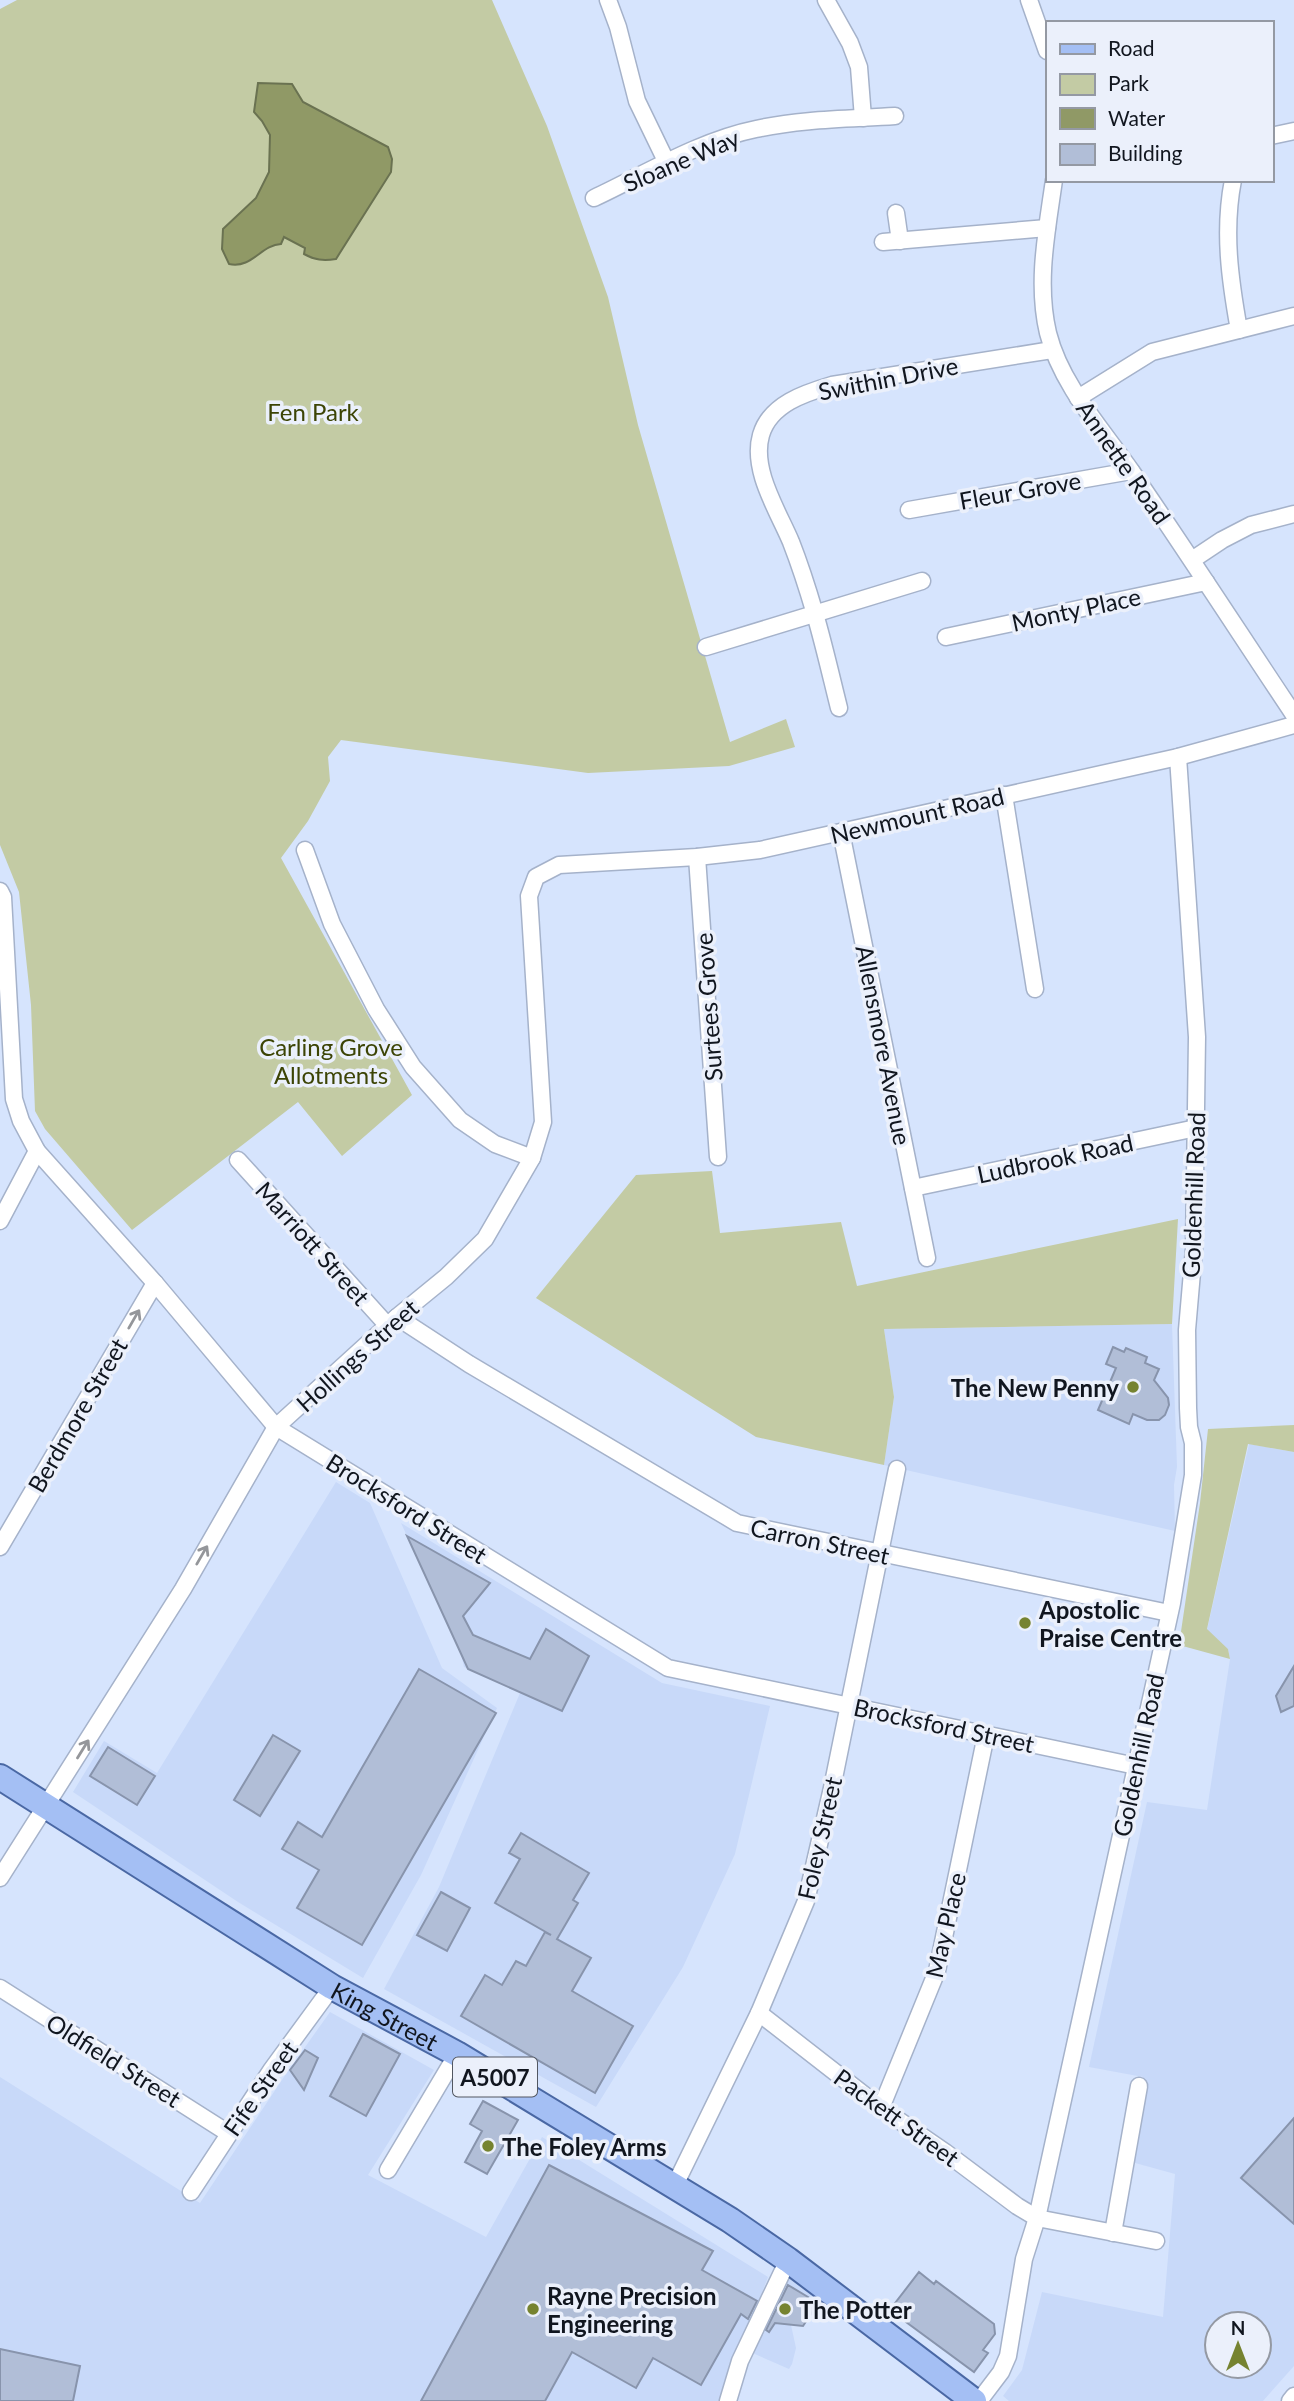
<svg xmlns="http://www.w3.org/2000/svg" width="1294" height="2401" font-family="Lato,sans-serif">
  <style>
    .built { fill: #c8d9f9; fill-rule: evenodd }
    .green { fill: #c3cba4 }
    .water { fill: #909966; stroke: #6a7251; stroke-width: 2 }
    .building { fill: #b1bed7; stroke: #8894ac; stroke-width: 2 }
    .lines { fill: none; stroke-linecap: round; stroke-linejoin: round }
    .minor-casing { stroke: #a5b2ca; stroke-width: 19 }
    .primary-casing { stroke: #4a68a4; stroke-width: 28 }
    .minor { stroke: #fff; stroke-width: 16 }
    .primary { stroke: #a4bff4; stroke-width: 24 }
    .oneway { stroke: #94969a }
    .poi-dot { fill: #768330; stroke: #ebf0fb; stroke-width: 2.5 }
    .labels { text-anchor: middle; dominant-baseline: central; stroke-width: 7; stroke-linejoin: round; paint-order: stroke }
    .shield { fill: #ebf0fb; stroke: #525761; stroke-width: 2 }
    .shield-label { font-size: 23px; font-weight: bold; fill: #11161f }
    .street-label { font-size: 24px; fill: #11161f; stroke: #ebf0fb }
    .park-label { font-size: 24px; fill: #3c4405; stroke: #ebf0fb }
    .poi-label { font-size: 24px; font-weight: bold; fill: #11161f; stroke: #ebf0fb; text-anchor: start }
  </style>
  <rect width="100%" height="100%" fill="#d6e4fd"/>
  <g class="built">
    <path d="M1172 1324 1177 1467 1174 1485 1175 1531 884 1465 894 1397 884 1329Z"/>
    <path d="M1249 1444 1294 1452V2366L1263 2401H1009L1003 2396 1022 2370 1042 2292 1163 2317 1175 2174 1128 2161 1143 2077 1089 2067 1147 1802 1207 1810 1230 1659 1228 1649 1207 1630ZM1217 2324H1259V2366H1217Z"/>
    <path d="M336 1482 370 1503 442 1668 497 1708 421 1875 363 1978 238 1902 73 1792 104 1741 157 1773Z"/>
    <path d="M401 1523 662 1683 770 1706 735 1854 683 1967 596 2107 384 1989 439 1887 520 1693 464 1667 461 1653Z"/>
    <path d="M330 2012 434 2070 368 2175 486 2237 542 2137 768 2277 720 2401H0V2077L200 2203 288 2071Z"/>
    <path d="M795 2276 816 2288 791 2325 796 2348 792 2364 789 2369 748 2351 788 2277Z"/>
  </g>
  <g class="green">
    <path d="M17 0H492L547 126 608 297 638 425 730 742 786 719 795 747 729 766 588 773 341 740 328 757 330 781 308 821 281 858 412 1095 342 1156 298 1102 132 1230 45 1129 35 1111 31 1005 19 892 0 845V9Z"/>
    <path d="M712 1171 720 1233 841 1222 857 1286 1178 1219 1172 1324 884 1329 894 1397 884 1465 756 1437 536 1298 636 1175Z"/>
    <path d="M1294 1425V1452L1248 1444 1207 1629 1228 1649 1230 1659 1179 1645 1200 1503 1208 1429Z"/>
  </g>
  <path class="water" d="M258 83 292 84 303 102 388 147 392 159 391 172 336 259C323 261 315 260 304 254L305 248 284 237 281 244C261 245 252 269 229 264L222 249 223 229 256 198 269 172 270 135 262 121 254 112Z"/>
  <g class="building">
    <path d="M1113 1347 1124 1352 1126 1348 1147 1357 1145 1363 1159 1369 1154 1380 1168 1398 1169 1405 1165 1415 1159 1420H1147L1133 1414 1129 1424 1098 1410 1116 1368 1106 1364Z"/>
    <path d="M407 1536 490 1583 463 1616 473 1635 530 1659 546 1629 589 1656 562 1711 468 1669Z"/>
    <path d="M1294 1666V1706L1281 1712 1276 1696Z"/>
    <path d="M419 1669 496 1713 362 1945 297 1908 319 1870 282 1849 298 1822 322 1837Z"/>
    <path d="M273 1735 300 1751 260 1816 234 1800Z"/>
    <path d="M108 1747 155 1776 137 1805 90 1776Z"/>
    <path d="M521 1833 589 1873 573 1900 578 1903 557 1939 591 1958 572 1991 633 2026 595 2093 461 2016 485 1975 502 1985 516 1961 526 1966 545 1932 551 1935 495 1903 520 1859 509 1853Z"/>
    <path d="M441 1892 470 1908 447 1951 417 1935Z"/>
    <path d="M363 2034 400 2054 366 2116 330 2096Z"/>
    <path d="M305 2050 318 2058 304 2090 290 2070Z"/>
    <path d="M483 2101 518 2120 487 2174 465 2162 482 2131 470 2124Z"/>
    <path d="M1294 2118V2224L1241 2178Z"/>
    <path d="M549 2165 713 2251 702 2270 757 2301 748 2319 741 2314 701 2385 653 2358 636 2388 572 2352 545 2401H421Z"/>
    <path d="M919 2272 934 2284 936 2281 994 2324 995 2334 983 2350 988 2353 974 2372 906 2322 908 2319 892 2307Z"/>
    <path d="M788 2285 808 2297 805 2302 815 2308 803 2326 775 2323 769 2332 766 2330Z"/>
    <path d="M0 2349 80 2366 73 2401H0Z"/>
  </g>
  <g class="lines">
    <g class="minor-casing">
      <g id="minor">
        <path d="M608 0 618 27 637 101 667 163"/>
        <path d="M826 0 850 43 859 67 863 118"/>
        <path d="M1029 0 1047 51"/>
        <path d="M1271 136 1294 131"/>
        <path d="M1054 180C1047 230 1036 283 1048 333 1061 385 1102 429 1132 472 1187 552 1240 634 1294 715"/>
        <path d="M1233 180C1223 231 1230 280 1239 330"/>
        <path d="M594 198C645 174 701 140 756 129 801 119 849 119 895 116"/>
        <path d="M896 213 900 241"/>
        <path d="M883 242 1047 228"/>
        <path d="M1078 398 1152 352 1294 316"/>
        <path d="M909 510 1131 471"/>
        <path d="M1192 560 1222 540 1251 525 1294 514"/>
        <path d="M946 637 1206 582"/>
        <path d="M706 647 922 581"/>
        <path d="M839 708C831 676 824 645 815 614 808 590 800 565 791 542 778 511 751 470 761 435 770 404 805 393 832 385L1052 350"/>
        <path d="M1004 795 1035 989"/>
        <path d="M841 832 927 1258"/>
        <path d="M305 850 332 924 376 1009 413 1067 460 1120 495 1144 532 1158"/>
        <path d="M697 857 718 1157"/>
        <path d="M0 891 3 897 14 1099 21 1121 37 1151 155 1283 276 1427 668 1668 1136 1766"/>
        <path d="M238 1160 388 1326"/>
        <path d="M913 1188 1196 1128"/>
        <path d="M0 1221 37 1151"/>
        <path d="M397 1317 469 1364 737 1523 1169 1613"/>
        <path d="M0 1547 155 1283"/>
        <path d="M0 1878 183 1589 276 1427 397 1317 446 1277 485 1239 532 1158 543 1122 529 896 536 877 559 865 697 857 760 850 1178 757 1294 725"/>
        <path d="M0 1988 228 2133"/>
        <path d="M759 2013 881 2108 945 2152 1017 2206 1037 2218 1156 2241"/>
        <path d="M881 2108 937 1971 986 1735"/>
        <path d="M388 2170 457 2054"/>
        <path d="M675 2185 759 2013 806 1901 832 1788 897 1469"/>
        <path d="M191 2192 272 2069 332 1987"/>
        <path d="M1113 2233 1139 2086"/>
        <path d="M728 2401 740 2361 788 2260"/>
        <path d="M979 2401 1001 2372 1008 2356 1024 2259 1037 2218 1172 1603 1193 1475V1443L1189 1427 1188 1408 1187 1330 1194 1249 1197 1037 1178 757"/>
        <path d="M1290 2401 1294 2396"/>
      </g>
    </g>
    <g class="primary-casing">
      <g id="primary">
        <path id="s1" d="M0 1777 332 1987 457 2054 730 2220 788 2260 974 2401"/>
      </g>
    </g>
    <use href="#minor" class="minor"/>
    <use href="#primary" class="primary"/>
  </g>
  <defs><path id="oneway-shaft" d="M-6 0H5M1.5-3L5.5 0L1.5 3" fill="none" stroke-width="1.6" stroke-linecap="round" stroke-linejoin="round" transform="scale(1.75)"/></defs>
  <g class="oneway">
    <use href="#oneway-shaft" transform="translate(134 1319) rotate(-60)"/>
    <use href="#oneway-shaft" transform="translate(202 1555) rotate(-60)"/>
    <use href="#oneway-shaft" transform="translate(83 1749) rotate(-58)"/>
  </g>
  <g class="poi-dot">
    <circle cx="1133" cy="1387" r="7"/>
    <circle cx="1025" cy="1623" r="7"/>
    <circle cx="488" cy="2146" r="7"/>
    <circle cx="533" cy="2309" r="7"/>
    <circle cx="785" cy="2309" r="7"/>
  </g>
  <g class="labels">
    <rect class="shield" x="453" y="2057.5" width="84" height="39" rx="5"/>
    <g class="shield-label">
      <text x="495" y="2077">A5007</text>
    </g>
    <g class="street-label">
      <text transform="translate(681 160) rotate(-23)">Sloane Way</text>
      <text transform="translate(888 378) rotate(-11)">Swithin Drive</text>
      <text transform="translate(1124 462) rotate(55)">Annette Road</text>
      <text transform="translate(1020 490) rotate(-10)">Fleur Grove</text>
      <text transform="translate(1076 609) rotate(-12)">Monty Place</text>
      <text transform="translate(917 815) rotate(-13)">Newmount Road</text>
      <text transform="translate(708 1007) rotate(-94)">Surtees Grove</text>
      <text transform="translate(884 1045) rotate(79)">Allensmore Avenue</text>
      <text transform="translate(1055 1158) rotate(-12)">Ludbrook Road</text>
      <text transform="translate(1193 1195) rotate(-88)">Goldenhill Road</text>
      <text transform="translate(313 1243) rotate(48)">Marriott Street</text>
      <text transform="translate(357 1355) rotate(-42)">Hollings Street</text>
      <text transform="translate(77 1415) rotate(-60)">Berdmore Street</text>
      <text transform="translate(407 1508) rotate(32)">Brocksford Street</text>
      <text transform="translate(820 1541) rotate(12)">Carron Street</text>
      <text transform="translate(944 1725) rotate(12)">Brocksford Street</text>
      <text transform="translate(1138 1755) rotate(-78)">Goldenhill Road</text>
      <text transform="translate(819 1838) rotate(-77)">Foley Street</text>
      <text transform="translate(945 1925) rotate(-77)">May Place</text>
      <text stroke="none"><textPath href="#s1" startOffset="453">King Street</textPath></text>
      <text transform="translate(114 2060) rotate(32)">Oldfield Street</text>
      <text transform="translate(260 2088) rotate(-55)">Fife Street</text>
      <text transform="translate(897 2117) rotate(36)">Packett Street</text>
    </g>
    <g class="park-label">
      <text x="313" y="411">Fen Park</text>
      <text x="331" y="1046">Carling Grove<tspan x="331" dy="28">Allotments</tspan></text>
    </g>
    <g class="poi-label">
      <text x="1119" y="1387" text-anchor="end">The New Penny</text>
      <text x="1039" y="1609">Apostolic<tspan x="1039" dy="28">Praise Centre</tspan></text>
      <text x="502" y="2146">The Foley Arms</text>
      <text x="547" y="2295">Rayne Precision<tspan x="547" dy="28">Engineering</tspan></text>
      <text x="799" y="2309">The Potter</text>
    </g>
  </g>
  <rect x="1046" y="21" width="228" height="161" fill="#ebf0fb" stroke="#9499a3" stroke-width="2"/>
  <rect x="1060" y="44" width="35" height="10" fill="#a4bff4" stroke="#9499a3" stroke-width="2"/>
  <text x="1108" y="56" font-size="21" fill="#11161f">Road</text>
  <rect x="1060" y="74" width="35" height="21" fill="#c3cba4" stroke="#9499a3" stroke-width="2"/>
  <text x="1108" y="91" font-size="21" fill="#11161f">Park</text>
  <rect x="1060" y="108" width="35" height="21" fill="#909966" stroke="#9499a3" stroke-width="2"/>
  <text x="1108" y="126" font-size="21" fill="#11161f">Water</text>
  <rect x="1060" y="144" width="35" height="21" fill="#b1bed7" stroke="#9499a3" stroke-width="2"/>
  <text x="1108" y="161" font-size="21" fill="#11161f">Building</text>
  <g transform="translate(1238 2345)"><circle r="33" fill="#ebf0fb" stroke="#9499a3" stroke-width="2"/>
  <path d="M0-5L12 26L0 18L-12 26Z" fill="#768330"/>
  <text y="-10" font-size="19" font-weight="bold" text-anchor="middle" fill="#11161f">N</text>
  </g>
</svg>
